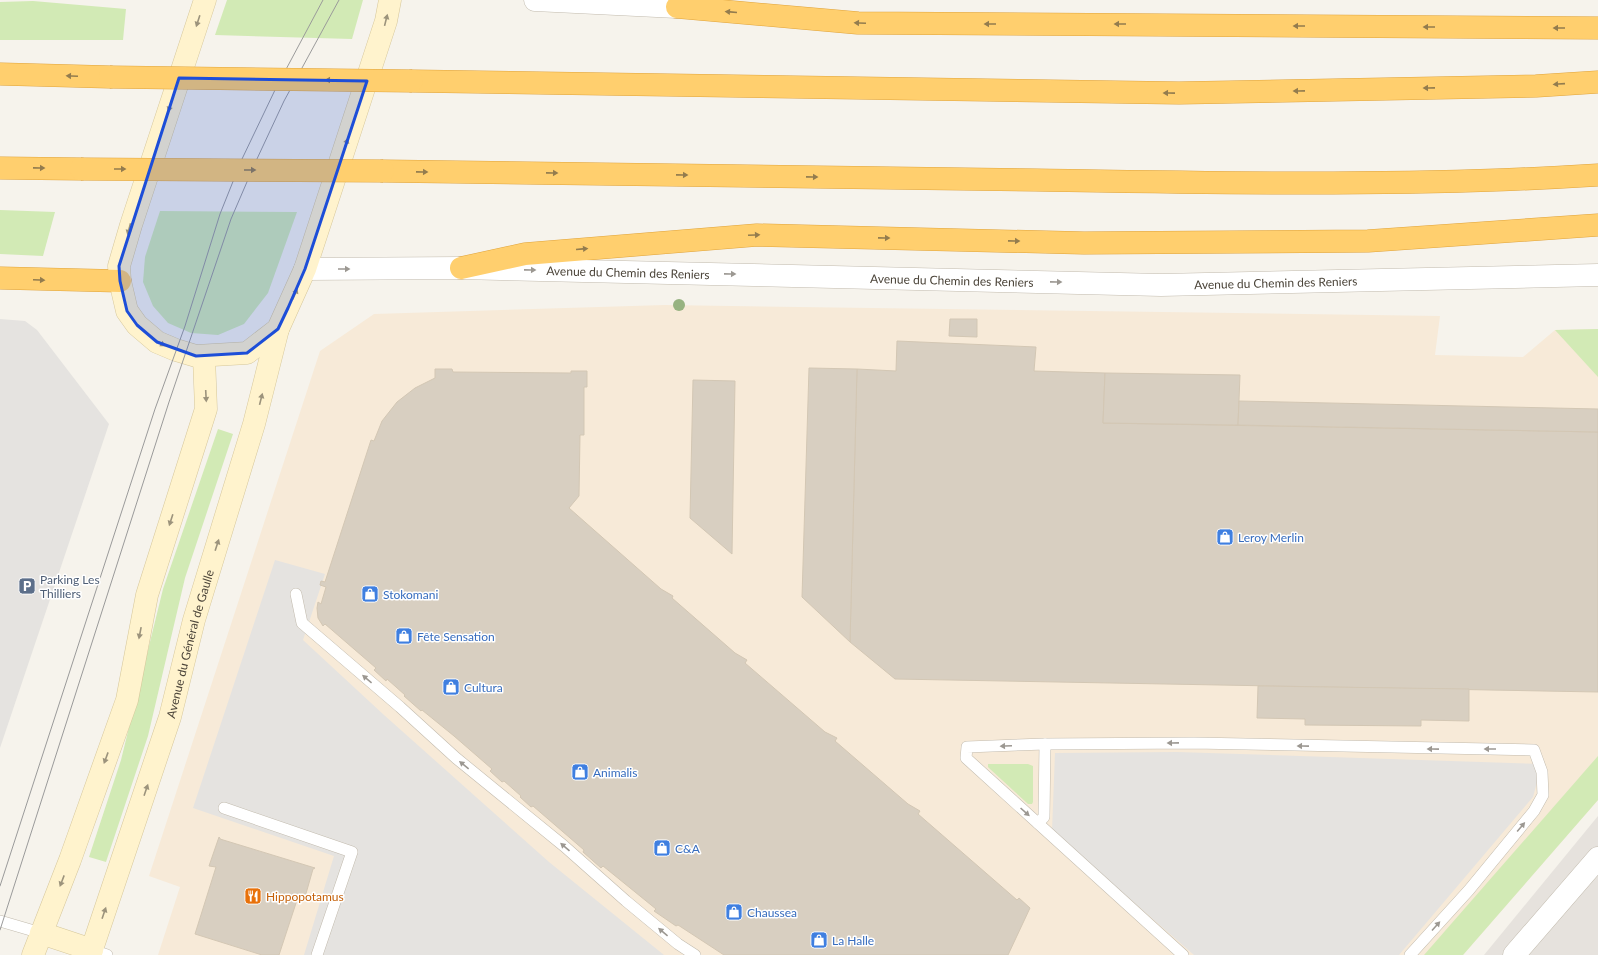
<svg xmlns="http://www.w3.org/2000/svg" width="1598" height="955" font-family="Lato,sans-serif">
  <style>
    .commercial { fill: #f7ead8 }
    .industrial { fill: #e6e2dd }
    .green { fill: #d2eab5 }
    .parking { fill: #e5e3e0 }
    .building { fill: #d8cfc1; stroke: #d3c7b4 }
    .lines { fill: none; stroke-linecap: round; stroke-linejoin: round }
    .lane-casing { stroke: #c2bbae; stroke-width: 12 }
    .street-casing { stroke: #c2bbae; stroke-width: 23 }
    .secondary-casing { stroke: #d6c79b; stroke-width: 23 }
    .highway-casing { stroke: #e0a43c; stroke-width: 23 }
    .lane { stroke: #fff; stroke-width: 11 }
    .street { stroke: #fff; stroke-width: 22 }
    .secondary { stroke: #fff3cd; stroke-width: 22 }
    .highway { stroke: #ffcf6e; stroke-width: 22 }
    .tram { stroke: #9a9a9a; stroke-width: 1 }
    .highway-bridge-casing { stroke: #e0a43c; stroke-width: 23; stroke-linecap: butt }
    .highway-bridge { stroke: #ffcf6e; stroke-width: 22 }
    .tree { fill: #97b381 }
    .oneway { fill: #937c4e }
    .oneway2 { fill: #9c937c }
    .oneway3 { fill: #9c9892 }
    .marked { fill: #1d4ed8; fill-opacity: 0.2; stroke: #1d4ed8; stroke-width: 3; stroke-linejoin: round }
    .labels { text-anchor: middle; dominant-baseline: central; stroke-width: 3; stroke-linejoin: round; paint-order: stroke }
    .street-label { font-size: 12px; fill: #4b4439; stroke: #fff }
    .shop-label { font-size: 12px; fill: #366cbe; stroke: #fff; text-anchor: start }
    .service-label { font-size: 12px; fill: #4e5e75; stroke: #fff; text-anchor: start }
    .food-label { font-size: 12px; fill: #c56008; stroke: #fff; text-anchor: start }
  </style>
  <rect width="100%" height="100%" fill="#f6f3ec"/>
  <path class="commercial" d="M665 305 1440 316 1435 355 1523 357 1555 330 1598 329V800L1463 955H158L180 887 149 876 320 351 374 314Z"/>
  <path class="industrial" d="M1598 816V955H1484Z"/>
  <g class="green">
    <path d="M227 0H363L352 39 215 35Z"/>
    <path d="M33 1 126 9 123 40H0V2Z"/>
    <path d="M0 210 55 212 43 256 0 254Z"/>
    <path d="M160 211 297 212 268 293 244 324 218 335 191 333 168 323 153 306 143 282 145 257Z"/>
    <path d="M1598 329V377L1555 330Z"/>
    <path d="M218 429 233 434 185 578 148 736 106 862 89 857 121 760 163 589Z"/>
    <path d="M1598 756V800L1463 955H1424Z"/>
    <path d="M988 764H1028L1033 766V802L1032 804H1028L990 769 988 767Z"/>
  </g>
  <g class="parking">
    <path d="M0 319 25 321 37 330 109 424 0 748Z"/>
    <path d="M275 560 325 574 303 640 384 715 549 862 664 955H304L334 856 193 808Z"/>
    <path d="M1177 752 1542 764 1533 797 1399 955H1194L1052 831 1055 753Z"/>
  </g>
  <g class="building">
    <path d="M950 319H977V337L949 336Z"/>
    <path d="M897 341 1036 347 1034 371 1105 373 1103 423 1598 432V692L895 679 850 642 857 369 896 371Z"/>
    <path d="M809 368 857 369 850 642 802 597Z"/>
    <path d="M435 369H452L453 372 571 373V371H587V387H584V435H580L579 496 569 508 661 589 673 596 672 598 735 653 747 660 745 663 825 732 837 738 835 741 908 804 920 811 918 814 1017 900 1019 898 1030 908 1008 955H724L678 925 676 926 654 911 656 909 603 866 601 868 583 852 584 850 533 806 531 807 520 797 521 796 504 781 502 782 490 771 492 769 454 736 422 710 421 711 404 696 405 695 387 679 386 681 374 670 376 668 325 624 323 626 318 618 317 608 318 602 321 604 326 587 320 585 321 581 325 582 371 440 374 441 382 421 397 402 415 388 435 378Z"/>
    <path d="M1105 373 1240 375 1238 425 1103 423Z"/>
    <path d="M693 380 735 381 732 554 690 518Z"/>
    <path d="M1239 401 1598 409V432L1238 425Z"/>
    <path d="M1258 686 1469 689V721L1421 720V726L1305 725V719L1257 718Z"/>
    <path d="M219 837 220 838V839L315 868 313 869 305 897 299 894 279 955H262L195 934 216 867 209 866Z"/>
  </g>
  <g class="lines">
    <g class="lane-casing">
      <g id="lane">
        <path d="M296 594 302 623 400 707 456 758 564 846 626 901 678 944 695 955"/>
        <path d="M224 808 352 852 317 955"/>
        <path d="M1038 823 1044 817 1045 744"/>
        <path d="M0 921 41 933"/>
        <path d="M92 950 107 955"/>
        <path d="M1183 955 966 758 967 747 1045 744 1194 743 1534 750 1542 772 1543 795 1534 811 1469 890 1410 955"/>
      </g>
    </g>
    <g class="street-casing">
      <g id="street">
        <path d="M535 0 677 7 693 0"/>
        <path id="s1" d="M305 269 461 268 1161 285 1598 275"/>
        <path d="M1514 955 1598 858"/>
      </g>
    </g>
    <g class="secondary-casing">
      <g id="secondary">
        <path d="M205 0 131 225 119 266 120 281 127 311 137 325 157 342 176 350 196 356 247 353 278 329 305 269 386 21 390 0"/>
        <path d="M41 933 92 950"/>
        <path d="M33 955 70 860 127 700 147 595 206 409 204 357"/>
        <path id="s2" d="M90 955 170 717 194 620 254 424 278 329"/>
      </g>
    </g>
    <g class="highway-casing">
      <g id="highway">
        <path d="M677 7 858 23 1598 28"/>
        <path d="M0 74 110 77"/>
        <path d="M412 81 1179 93 1536 86 1598 82"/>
        <path d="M0 168 81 169"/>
        <path d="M383 171C601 174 818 177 1036 180 1223 183 1411 187 1598 175"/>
        <path d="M461 268 525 254 757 235 1084 243 1368 241 1598 225"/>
        <path d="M0 278 120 281"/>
      </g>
    </g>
    <use href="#lane" class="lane"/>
    <use href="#street" class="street"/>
    <use href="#secondary" class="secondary"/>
    <use href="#highway" class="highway"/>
    <g class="tram">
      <path d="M0 886 155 409 185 326 220 214 242 159 275 90 323 0"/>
      <path d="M0 930 169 402 231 219 256 161 284 101 339 0"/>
    </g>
    <g class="highway-bridge-casing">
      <g id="highway-bridge">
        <path d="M110 77 412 81"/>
        <path d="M81 169 383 171"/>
      </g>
    </g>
    <use href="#highway-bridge" class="highway-bridge"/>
  </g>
  <circle class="tree" cx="679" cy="305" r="6"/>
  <defs><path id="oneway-solid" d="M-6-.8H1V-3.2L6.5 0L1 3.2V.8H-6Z"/></defs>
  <g class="oneway">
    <use href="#oneway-solid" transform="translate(731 12) rotate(-175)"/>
    <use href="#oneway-solid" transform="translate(860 23) rotate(-178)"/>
    <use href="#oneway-solid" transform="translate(990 24) rotate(-180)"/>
    <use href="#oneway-solid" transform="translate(1120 24) rotate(-180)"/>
    <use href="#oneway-solid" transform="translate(1299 26) rotate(-180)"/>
    <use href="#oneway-solid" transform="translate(1429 27) rotate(-180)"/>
    <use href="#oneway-solid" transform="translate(1559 28) rotate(-180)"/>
    <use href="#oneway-solid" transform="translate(72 76) rotate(-178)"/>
    <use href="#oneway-solid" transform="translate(331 80) rotate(-179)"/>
    <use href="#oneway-solid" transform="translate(1559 84) rotate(176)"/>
    <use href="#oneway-solid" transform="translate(1429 88) rotate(179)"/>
    <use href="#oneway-solid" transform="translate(1299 91) rotate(179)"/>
    <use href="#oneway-solid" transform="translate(1169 93) rotate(-179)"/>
    <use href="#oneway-solid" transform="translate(39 168) rotate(1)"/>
    <use href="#oneway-solid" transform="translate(120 169)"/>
    <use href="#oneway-solid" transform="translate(250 170)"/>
    <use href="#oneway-solid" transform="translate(422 172) rotate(1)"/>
    <use href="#oneway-solid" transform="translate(552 173) rotate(1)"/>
    <use href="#oneway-solid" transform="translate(682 175) rotate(1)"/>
    <use href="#oneway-solid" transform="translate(812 177) rotate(1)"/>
    <use href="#oneway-solid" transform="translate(754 235) rotate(-3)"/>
    <use href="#oneway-solid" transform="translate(884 238) rotate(1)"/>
    <use href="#oneway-solid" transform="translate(1014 241) rotate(1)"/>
    <use href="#oneway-solid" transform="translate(582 249) rotate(-5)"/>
    <use href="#oneway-solid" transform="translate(39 280) rotate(2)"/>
  </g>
  <g class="oneway2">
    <use href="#oneway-solid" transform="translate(386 20) rotate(-76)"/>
    <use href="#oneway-solid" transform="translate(198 21) rotate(108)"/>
    <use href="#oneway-solid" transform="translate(170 106) rotate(108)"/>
    <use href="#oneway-solid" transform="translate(346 144) rotate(-72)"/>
    <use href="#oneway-solid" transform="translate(129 229) rotate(105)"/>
    <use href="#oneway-solid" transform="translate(295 294) rotate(-67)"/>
    <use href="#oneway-solid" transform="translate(160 343) rotate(29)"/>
    <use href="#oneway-solid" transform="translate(206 396) rotate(87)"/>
    <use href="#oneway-solid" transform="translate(261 399) rotate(-76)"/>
    <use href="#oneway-solid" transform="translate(171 520) rotate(108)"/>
    <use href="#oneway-solid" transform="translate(217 545) rotate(-72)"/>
    <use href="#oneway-solid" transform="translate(140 633) rotate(101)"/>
    <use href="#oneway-solid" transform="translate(106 758) rotate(110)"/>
    <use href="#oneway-solid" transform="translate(146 790) rotate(-71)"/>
    <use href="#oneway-solid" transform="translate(62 881) rotate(111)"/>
    <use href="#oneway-solid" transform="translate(104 913) rotate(-71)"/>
  </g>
  <g class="oneway3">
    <use href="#oneway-solid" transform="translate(344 269)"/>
    <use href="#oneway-solid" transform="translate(530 270) rotate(1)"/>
    <use href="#oneway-solid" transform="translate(730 274) rotate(1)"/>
    <use href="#oneway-solid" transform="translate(1056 282) rotate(1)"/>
    <use href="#oneway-solid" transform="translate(367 679) rotate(-140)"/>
    <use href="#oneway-solid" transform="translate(1173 743) rotate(179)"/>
    <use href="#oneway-solid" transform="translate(1006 746) rotate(178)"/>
    <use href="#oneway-solid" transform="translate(1303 746) rotate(-179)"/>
    <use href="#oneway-solid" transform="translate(1433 749) rotate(-179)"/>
    <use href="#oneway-solid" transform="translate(1490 749) rotate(-180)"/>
    <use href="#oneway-solid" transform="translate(464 765) rotate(-141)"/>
    <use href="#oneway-solid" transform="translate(1025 812) rotate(42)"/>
    <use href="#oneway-solid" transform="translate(1521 827) rotate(-50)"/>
    <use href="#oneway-solid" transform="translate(565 847) rotate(-139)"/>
    <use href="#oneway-solid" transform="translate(1436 926) rotate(-48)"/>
    <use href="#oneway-solid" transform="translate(663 932) rotate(-140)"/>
  </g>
  <path class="marked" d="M179 78 367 81 305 269 288 308 278 329 247 353 196 356 157 342 137 325 127 311 120 281 119 266Z"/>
  <defs>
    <g id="shop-square" transform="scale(0.9)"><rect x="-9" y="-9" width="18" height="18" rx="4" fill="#3f7fe0" stroke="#fff"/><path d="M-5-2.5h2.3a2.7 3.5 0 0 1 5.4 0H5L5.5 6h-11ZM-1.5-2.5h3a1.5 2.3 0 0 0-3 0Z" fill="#fff"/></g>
    <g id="parking-square" transform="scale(0.9)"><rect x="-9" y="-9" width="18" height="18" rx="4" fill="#5c6f8a" stroke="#fff"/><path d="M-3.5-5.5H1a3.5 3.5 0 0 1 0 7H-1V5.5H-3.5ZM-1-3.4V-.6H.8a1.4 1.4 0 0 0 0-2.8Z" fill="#fff"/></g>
    <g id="restaurant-square" transform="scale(0.9)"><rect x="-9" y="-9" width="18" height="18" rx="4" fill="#e8710a" stroke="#fff"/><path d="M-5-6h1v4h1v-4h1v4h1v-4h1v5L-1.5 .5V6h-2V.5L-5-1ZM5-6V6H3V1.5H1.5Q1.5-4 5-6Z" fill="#fff"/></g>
  </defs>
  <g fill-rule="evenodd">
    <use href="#shop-square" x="1225" y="537"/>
    <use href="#parking-square" x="27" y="586"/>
    <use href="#shop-square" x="370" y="594"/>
    <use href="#shop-square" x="404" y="636"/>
    <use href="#shop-square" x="451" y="687"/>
    <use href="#shop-square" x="580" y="772"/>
    <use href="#shop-square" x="662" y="848"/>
    <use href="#restaurant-square" x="253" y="896"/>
    <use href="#shop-square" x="734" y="912"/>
    <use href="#shop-square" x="819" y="940"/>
  </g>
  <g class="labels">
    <g class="street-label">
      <text stroke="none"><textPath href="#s1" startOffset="323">Avenue du Chemin des Reniers</textPath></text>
      <text stroke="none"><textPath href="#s1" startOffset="647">Avenue du Chemin des Reniers</textPath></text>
      <text stroke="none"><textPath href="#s1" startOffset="971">Avenue du Chemin des Reniers</textPath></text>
      <text stroke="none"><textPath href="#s2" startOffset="327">Avenue du Général de Gaulle</textPath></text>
    </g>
    <g class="shop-label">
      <text x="1238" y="537">Leroy Merlin</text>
      <text x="383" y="594">Stokomani</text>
      <text x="417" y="636">Fête Sensation</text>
      <text x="464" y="687">Cultura</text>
      <text x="593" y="772">Animalis</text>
      <text x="675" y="848">C&amp;A</text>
      <text x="747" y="912">Chaussea</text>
      <text x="832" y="940">La Halle</text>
    </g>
    <g class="service-label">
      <text x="40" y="579">Parking Les<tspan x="40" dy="14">Thilliers</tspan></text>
    </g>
    <g class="food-label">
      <text x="266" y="896">Hippopotamus</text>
    </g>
  </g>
</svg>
